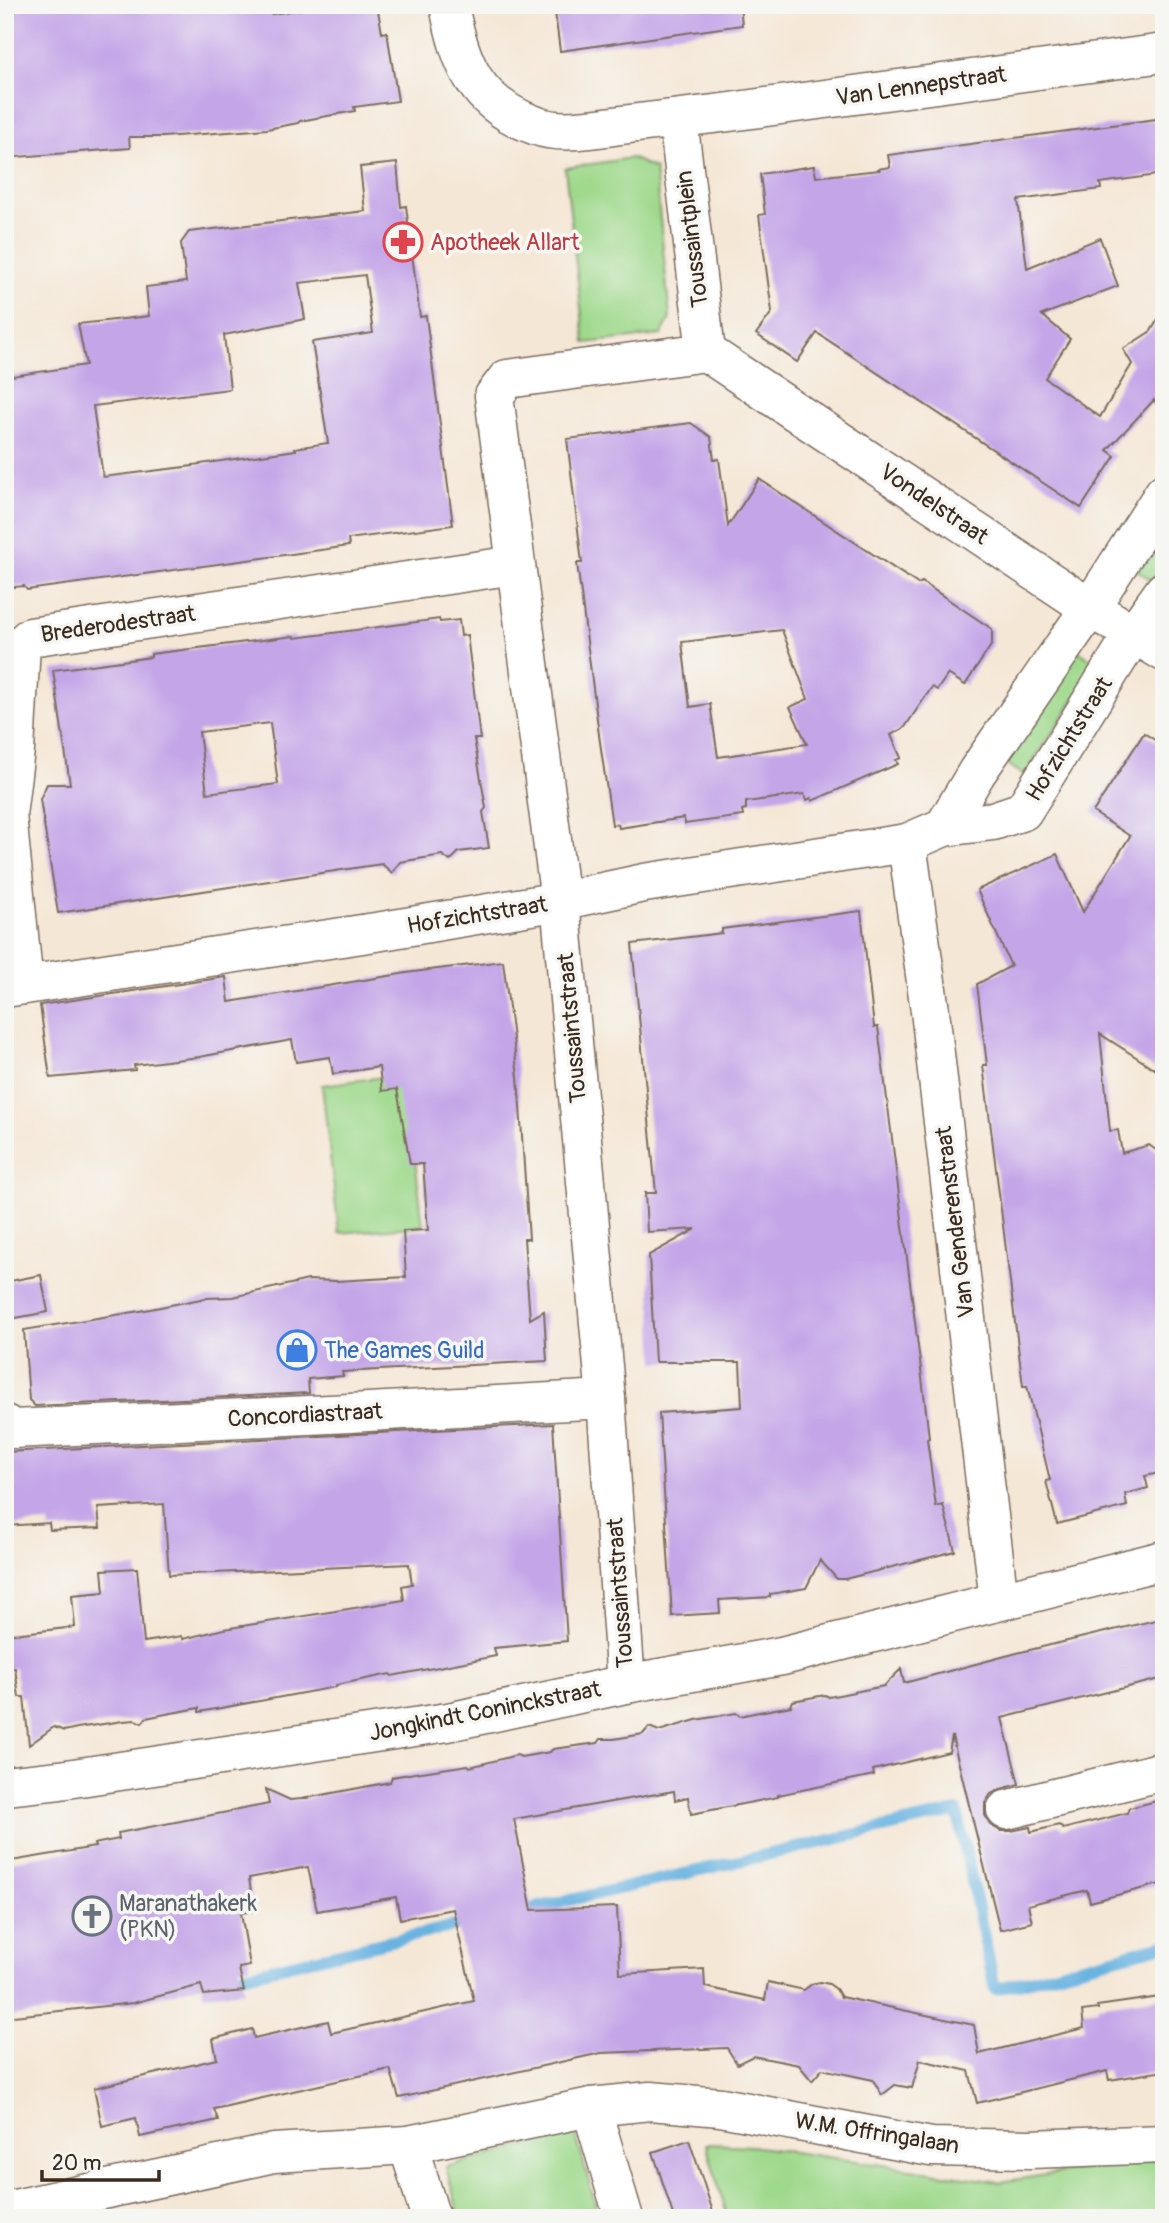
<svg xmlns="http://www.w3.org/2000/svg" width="1169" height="2223" font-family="Pangolin,sans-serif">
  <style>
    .green { fill: #9fd98c; stroke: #6d8255; stroke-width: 2 }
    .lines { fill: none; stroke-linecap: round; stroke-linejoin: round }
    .stream { stroke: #69b3e1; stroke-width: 12 }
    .building { fill: #c4a6e8; fill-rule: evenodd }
    .minor-casing { stroke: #7c6c5e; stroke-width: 41 }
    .minor { stroke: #fff; stroke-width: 38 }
    .labels { text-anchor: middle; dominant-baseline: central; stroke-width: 7; stroke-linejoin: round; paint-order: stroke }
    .street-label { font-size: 23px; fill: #3b2a1e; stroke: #f6f6f2 }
    .health-label { font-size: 23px; fill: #be3a42; stroke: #f6f6f2; text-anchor: start }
    .shop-label { font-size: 23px; fill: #366cbe; stroke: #f6f6f2; text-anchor: start }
    .worship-label { font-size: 23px; fill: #5b616d; stroke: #f6f6f2; text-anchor: start }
  </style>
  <rect width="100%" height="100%" fill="#f6f6f2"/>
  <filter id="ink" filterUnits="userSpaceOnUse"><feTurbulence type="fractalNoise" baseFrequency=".0143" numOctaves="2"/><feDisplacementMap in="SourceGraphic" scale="14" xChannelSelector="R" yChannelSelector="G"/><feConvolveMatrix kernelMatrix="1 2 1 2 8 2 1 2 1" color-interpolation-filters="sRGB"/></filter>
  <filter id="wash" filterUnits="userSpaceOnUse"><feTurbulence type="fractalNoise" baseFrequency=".00686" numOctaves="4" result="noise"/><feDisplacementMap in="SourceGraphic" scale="28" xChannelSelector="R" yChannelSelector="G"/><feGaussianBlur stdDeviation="1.57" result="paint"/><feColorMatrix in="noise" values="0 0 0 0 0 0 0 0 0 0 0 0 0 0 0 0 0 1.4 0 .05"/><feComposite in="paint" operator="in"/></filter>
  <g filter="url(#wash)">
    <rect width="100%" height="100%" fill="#f5e7d6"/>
    <g class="green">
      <path d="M631 158 655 169 670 318 661 335 585 343 565 168Z"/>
      <path d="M1164 511V565L1153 581 1128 565Z"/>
      <path d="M1072 647 1098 664 1024 775 998 758Z"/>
      <path d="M405 1074 423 1226 339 1233 322 1085Z"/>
      <path d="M575 2132 599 2218H460L446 2167Z"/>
      <path d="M706 2144 751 2146 1000 2182 1164 2157V2218H728Z"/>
    </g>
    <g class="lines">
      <g class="stream">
        <path d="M518 1912 957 1811 995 1989 1164 1945"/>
        <path d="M224 1980 472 1922"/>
      </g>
    </g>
    <g id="blocks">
      <g class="building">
        <path d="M5 5H270L271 14 328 5H377L382 33 387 32 398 101 354 107 355 111 300 121 298 123 267 129 163 137H129L130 148 5 158Z"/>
        <path d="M554 5H740L742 25 560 51Z"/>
        <path d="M1164 118V174L1100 183 1101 189 1018 200 1027 268 1100 238 1118 286 1042 315 1070 339 1045 378 1100 417 1132 364 1123 349 1151 331 1164 309V416L1154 400 1107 450 1115 456 1081 508 817 333 797 362 756 334 772 312 759 215 765 214 760 174 814 166 816 177 879 170 878 169 890 167 888 155Z"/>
        <path d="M397 163 401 207 406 206 420 317 426 316 453 525 348 539 349 546 328 549 27 590 24 586 5 588V377L86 365 78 324 149 316 146 287 186 282 181 243 189 232 365 211 360 167ZM365 275 373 333 312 342 328 443 295 448 296 450 193 465V466L103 477 93 406 230 389 224 335 305 319 299 283Z"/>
        <path d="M691 423 711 437 714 460 719 459 728 526 759 479 918 584 922 582 992 629V644L965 685 948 674 937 690 932 687 905 727 891 735 901 758 896 760 898 764 812 801 811 798 807 800 804 794 746 802V809L742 810 743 816 685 824 684 818 619 828 618 824 612 825 599 735 577 563H582L567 439ZM782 630 808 699 790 707 807 744 718 757 710 704 690 707 682 642Z"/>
        <path d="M439 619 440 622 459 620 461 636 467 635 480 739H474L486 808 483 812 489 848 459 852 450 861 442 855 400 862 392 873 382 864 368 866 58 913 40 799 47 784H70L53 670 151 657V654L294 636 295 638ZM270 723 278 784 207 793 199 732Z"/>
        <path d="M1144 733 1164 746V1075L1100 1034 1110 1131 1118 1130 1122 1153 1149 1145 1164 1156V1472L1145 1476 1148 1488 1125 1494 1127 1506 1057 1524 1046 1481 1050 1480 1027 1386H1023L983 1065H987L977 984 1011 966 977 890 1057 854 1083 912 1130 836 1093 812Z"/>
        <path d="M861 911 874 1027H878L924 1394 929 1438 927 1439 936 1507 943 1505 955 1551 845 1579H837L820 1560 806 1588 770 1594V1597L719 1600 720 1613 672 1616 659 1413 742 1407 740 1362H655L649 1255 696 1229 647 1232 645 1193H656L632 944 722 933V929Z"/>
        <path d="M503 961 518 1077 529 1239H524L530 1319 544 1311 547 1361 342 1372 343 1376 308 1379 309 1393 35 1406 29 1400 24 1330 140 1311 206 1298 233 1297 308 1280 336 1281 406 1277 403 1231 428 1230 423 1164H410L397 1089 382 1091 379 1067 333 1074 330 1057 296 1062 292 1040 199 1057 134 1065 135 1070 50 1078 40 1005 226 977 229 1002 413 972Z"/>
        <path d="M41 1275 48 1312 5 1320V1282Z"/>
        <path d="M553 1424 567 1641 494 1648 496 1656 392 1676 390 1674 336 1685V1687L199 1712V1708L166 1714 146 1718 142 1723 135 1720 123 1721 77 1728 64 1731 54 1727 29 1745 24 1697H19L15 1668 5 1669V1635L75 1627 72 1595 104 1592 102 1570 137 1568 144 1642 182 1636 183 1639 224 1629 404 1600 402 1586 412 1584 409 1564 169 1575 164 1504 98 1508 100 1528 50 1530 49 1523 5 1526V1452Z"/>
        <path d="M1164 1618V1678L1002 1718 1019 1784 1001 1789 991 1794 985 1803V1815L990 1825 1001 1831H1011L1030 1827 1031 1832 1059 1825 1063 1829 1127 1813 1129 1808 1164 1799V1883L1090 1902 1087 1890 1028 1905 1032 1922 1000 1930 952 1736 949 1752 873 1770 874 1775 778 1795V1797L691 1814 688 1797 675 1800 674 1791 514 1819 532 1910 617 1907 620 1974 704 1969 705 1987 765 2000 768 1982 804 1990 812 1984 820 1982 829 1984 836 1989 841 1997 974 2025 979 2054 1084 2028 1082 2011 1098 2009 1097 2006 1160 1997 1164 2021V2071L1109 2080 1107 2071 977 2103 969 2071 920 2060 912 2088 895 2085 882 2095 873 2080 822 2069 812 2081 799 2065 753 2056 737 2064 727 2048 601 2053 399 2098 390 2069 214 2109 218 2120 140 2137 136 2118 102 2126 94 2088 217 2059 213 2039 252 2029 254 2038 328 2021 331 2033 474 2001 453 1909 400 1919 396 1897 317 1911 308 1867 249 1878 254 1911 241 1913 250 1966 239 1968 244 1991 204 1995 201 1985 133 2003 5 2017V1862L95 1847 94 1844 119 1839 118 1833 269 1804 266 1789 290 1800 301 1799 390 1782 392 1777 415 1773 468 1765 470 1767 517 1755 521 1757 550 1752 553 1749 598 1743 601 1739H614L643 1734 649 1727 659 1731 696 1720 736 1713 740 1716 754 1713 791 1706 793 1701 825 1695 829 1697 884 1686 901 1669 904 1683 1017 1653Z"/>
        <path d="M689 2140 701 2175 715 2218H674L653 2152Z"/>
      </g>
    </g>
  </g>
  <g filter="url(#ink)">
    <use href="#blocks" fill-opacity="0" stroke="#7c6c5e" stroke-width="2"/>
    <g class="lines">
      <g class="minor-casing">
        <g id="minor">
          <path d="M449 5C460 64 476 105 537 126 560 135 597 128 621 125 655 121 688 117 722 113 869 93 1016 73 1164 53"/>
          <path d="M706 352 1090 608 1164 652"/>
          <path d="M944 827 977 772 1090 608 1164 493"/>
          <path d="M907 843 930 1011 999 1601"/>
          <path d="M24 985 7 815 15 750 21 645 30 637 515 565"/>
          <path d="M5 988 382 931 560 901 644 883 907 843 944 827 993 821 1023 811 1134 633 1164 591"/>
          <path d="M5 1424 13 1429 350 1413 606 1399"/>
          <path d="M626 1684 606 1399 560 901 494 396 507 379 706 352 678 119"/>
          <path d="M5 1786 60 1780 448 1722 626 1684 782 1656 1164 1560"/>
          <path d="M1006 1810 1164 1771"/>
          <path d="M591 2107 624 2218"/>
          <path d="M408 2145 431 2218"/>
          <path d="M5 2211 274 2153 408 2145 591 2107 650 2101 721 2107 931 2147 1030 2149 1164 2144"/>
        </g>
      </g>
      <use href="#minor" class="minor"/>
    </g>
  </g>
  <defs>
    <g id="pharmacy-ring" transform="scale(2.0125)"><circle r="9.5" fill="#f6f6f2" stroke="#e0444e" stroke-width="1.5"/><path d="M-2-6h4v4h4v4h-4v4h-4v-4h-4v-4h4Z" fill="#e0444e"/></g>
    <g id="shop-ring" transform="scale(2.0125)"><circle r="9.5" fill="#f6f6f2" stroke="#3f7fe0" stroke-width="1.5"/><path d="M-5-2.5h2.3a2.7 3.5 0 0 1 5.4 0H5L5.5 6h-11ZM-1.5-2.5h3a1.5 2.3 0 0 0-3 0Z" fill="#3f7fe0"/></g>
    <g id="church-ring" transform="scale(2.0125)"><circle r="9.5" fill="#f6f6f2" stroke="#6b7280" stroke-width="1.5"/><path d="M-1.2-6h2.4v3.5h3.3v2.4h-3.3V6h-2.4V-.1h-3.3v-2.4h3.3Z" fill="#6b7280"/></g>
  </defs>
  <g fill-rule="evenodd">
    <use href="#pharmacy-ring" x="403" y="242"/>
    <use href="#shop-ring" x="297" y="1350"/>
    <use href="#church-ring" x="92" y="1916"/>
  </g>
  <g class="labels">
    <g class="street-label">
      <text transform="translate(921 86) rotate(-8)">Van Lennepstraat</text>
      <text transform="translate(692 239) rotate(-97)">Toussaintplein</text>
      <text transform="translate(934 504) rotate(34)">Vondelstraat</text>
      <text transform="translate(118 624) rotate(-8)">Brederodestraat</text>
      <text transform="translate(1069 739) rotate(-58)">Hofzichtstraat</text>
      <text transform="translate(477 915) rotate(-9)">Hofzichtstraat</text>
      <text transform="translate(572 1028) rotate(-95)">Toussaintstraat</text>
      <text transform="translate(955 1222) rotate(-97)">Van Genderenstraat</text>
      <text transform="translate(305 1415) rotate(-3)">Concordiastraat</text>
      <text transform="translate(620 1593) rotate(-94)">Toussaintstraat</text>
      <text transform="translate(485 1711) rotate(-11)">Jongkindt Coninckstraat</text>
      <text transform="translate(877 2133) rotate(9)">W.M. Offringalaan</text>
    </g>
    <g class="health-label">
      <text x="430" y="242">Apotheek Allart</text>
    </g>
    <g class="shop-label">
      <text x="324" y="1350">The Games Guild</text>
    </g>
    <g class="worship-label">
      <text x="119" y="1903">Maranathakerk<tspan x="119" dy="26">(PKN)</tspan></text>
    </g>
  </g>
  <rect width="1169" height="2223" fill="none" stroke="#f6f6f2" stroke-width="28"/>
  <path d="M42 2170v10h117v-10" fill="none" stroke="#3b2a1e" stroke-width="3.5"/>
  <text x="52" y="2170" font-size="21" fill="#3b2a1e" stroke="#f6f6f2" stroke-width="5" paint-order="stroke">20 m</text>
</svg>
